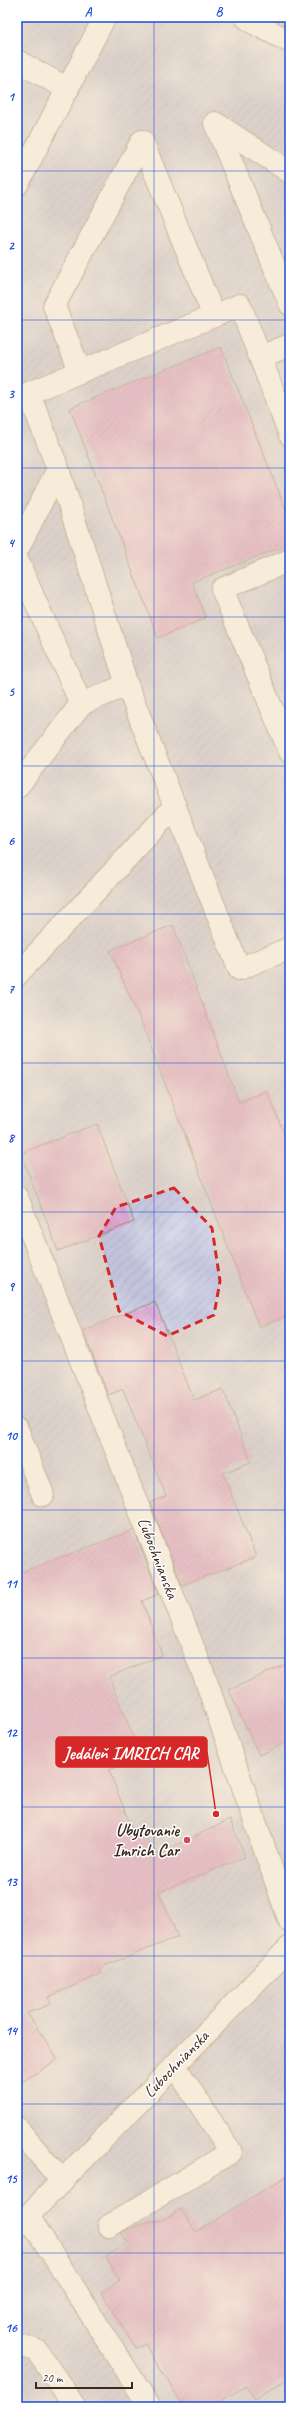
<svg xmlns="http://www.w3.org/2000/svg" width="307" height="2424" font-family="Caveat,sans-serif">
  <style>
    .industrial { fill: url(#industrial-furrows) }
    .building { fill: url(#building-hatch) }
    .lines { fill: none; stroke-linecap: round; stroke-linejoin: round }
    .minor-casing { stroke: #96836d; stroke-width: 24 }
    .minor { stroke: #fff; stroke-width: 22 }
    .marked { fill: none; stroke: #d62828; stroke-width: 3; stroke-dasharray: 8 5; stroke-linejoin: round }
    .grid { fill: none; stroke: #1d4ed8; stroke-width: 1; stroke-opacity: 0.55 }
    .poi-dot { fill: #d1495b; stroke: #fff; stroke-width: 1.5 }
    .labels { text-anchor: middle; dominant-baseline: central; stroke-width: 3; stroke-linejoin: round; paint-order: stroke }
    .street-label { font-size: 17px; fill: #3b2a1e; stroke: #fff }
    .poi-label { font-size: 17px; font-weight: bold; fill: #3b2a1e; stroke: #fff; text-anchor: end }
    .leader { fill: none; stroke: #d62828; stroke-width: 1.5 }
    .callout-dot { fill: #d62828; stroke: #fff; stroke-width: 1.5 }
    .callout { fill: #d62828; stroke: #d62828; stroke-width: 1.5 }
    .callout-label { font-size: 18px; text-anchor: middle; font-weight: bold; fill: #fff }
    .neatline { fill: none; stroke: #1d4ed8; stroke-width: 1.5 }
    .grid-label { font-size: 13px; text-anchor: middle; font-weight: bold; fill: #1d4ed8 }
  </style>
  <defs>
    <pattern id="industrial-furrows" width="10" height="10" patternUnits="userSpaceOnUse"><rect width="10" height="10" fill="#c2c2dc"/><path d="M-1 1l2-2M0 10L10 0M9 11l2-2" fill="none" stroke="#a8a7bc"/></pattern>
    <pattern id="building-hatch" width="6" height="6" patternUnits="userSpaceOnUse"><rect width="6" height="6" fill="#d99dce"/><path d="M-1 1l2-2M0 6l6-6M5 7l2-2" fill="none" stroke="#b180a7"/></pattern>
  </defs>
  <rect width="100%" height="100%" fill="#fff"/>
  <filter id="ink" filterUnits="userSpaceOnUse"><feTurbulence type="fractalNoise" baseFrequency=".025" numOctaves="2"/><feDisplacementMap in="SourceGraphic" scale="8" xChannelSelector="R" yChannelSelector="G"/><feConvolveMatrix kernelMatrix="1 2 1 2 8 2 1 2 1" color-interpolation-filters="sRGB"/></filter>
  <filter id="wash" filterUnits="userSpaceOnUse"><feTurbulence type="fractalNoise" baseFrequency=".012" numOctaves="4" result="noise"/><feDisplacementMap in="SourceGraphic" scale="16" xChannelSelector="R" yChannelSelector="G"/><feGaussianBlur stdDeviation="0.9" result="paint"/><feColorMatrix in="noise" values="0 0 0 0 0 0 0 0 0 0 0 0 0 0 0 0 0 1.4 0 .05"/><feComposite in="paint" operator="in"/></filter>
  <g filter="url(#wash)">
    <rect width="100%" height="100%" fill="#f1dcbc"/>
    <rect class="industrial" x="17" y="17" width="273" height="2390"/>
    <g id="blocks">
      <g class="building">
        <path d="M221 347 290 520V544L192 582 206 618 158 638 70 408Z"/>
        <path d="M173 925 239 1102 267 1091 290 1149V1315L259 1327 142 1024 110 950Z"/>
        <path d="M97 1124 134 1222 58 1251 21 1153Z"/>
        <path d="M155 1302 194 1400 223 1389 251 1462 223 1473 256 1557 182 1585 150 1503 166 1496 123 1389 108 1395 83 1330Z"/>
        <path d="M134 1530 159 1594 142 1601 162 1655 109 1677 142 1758 109 1770 133 1832 142 1828 154 1855 230 1820 245 1857 159 1892 178 1937 99 1968 101 1974 48 1997 51 2004 27 2013 58 2059 17 2085V1574Z"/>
        <path d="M290 1662V1741L259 1755 229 1690Z"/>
        <path d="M290 2174V2377L254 2399 246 2386 211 2407H184L145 2344 136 2349 101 2292 120 2280 106 2257 128 2242 121 2233 127 2230 146 2222 163 2220 181 2209 196 2232Z"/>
      </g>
    </g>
  </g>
  <g filter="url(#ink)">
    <use href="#blocks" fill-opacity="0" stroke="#96836d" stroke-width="1"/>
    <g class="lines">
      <g class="minor-casing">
        <g id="minor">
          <path d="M246 17 252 22 290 42"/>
          <path d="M17 61 68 89"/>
          <path d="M290 172 215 123 290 304"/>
          <path d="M17 185 105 17"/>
          <path d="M260 357 290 345"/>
          <path d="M80 371 54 306 142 141 214 316"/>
          <path d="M58 469 127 685"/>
          <path d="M17 550 58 469 29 393 240 305 290 435"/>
          <path d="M17 560 81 704"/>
          <path d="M290 560 222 589 290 752"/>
          <path d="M17 787 81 704 127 685 239 969 290 948"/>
          <path d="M17 975 175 806"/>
          <path d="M17 1197 204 1675 290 1922"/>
          <path d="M17 1429 43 1495"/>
          <path d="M17 2128 62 2181"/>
          <path d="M28 2216 150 2407"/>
          <path d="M109 2226 231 2152 175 2066"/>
          <path d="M17 2227 290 1947"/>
          <path d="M17 2344 37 2351 75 2407"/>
        </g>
      </g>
      <use href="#minor" class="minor"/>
    </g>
  </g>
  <path d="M0 0H307V2424H0ZM174 1188 212 1228 220 1281 214 1315 167 1336 119 1311 99 1236 116 1207Z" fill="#f1dcbc" fill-opacity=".55" fill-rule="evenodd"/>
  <path class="marked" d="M174 1188 212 1228 220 1281 214 1315 167 1336 119 1311 99 1236 116 1207Z"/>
  <path class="grid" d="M154 17V2407M17 171H290M17 320H290M17 468H290M17 617H290M17 766H290M17 914H290M17 1063H290M17 1212H290M17 1361H290M17 1510H290M17 1658H290M17 1807H290M17 1956H290M17 2104H290M17 2253H290"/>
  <circle class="poi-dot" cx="187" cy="1840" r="4"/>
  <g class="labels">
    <g class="street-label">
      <text transform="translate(158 1558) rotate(69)">Ľubochnianska</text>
      <text transform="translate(176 2064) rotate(-46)">Ľubochnianska</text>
    </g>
    <g class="poi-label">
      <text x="179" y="1830">Ubytovanie<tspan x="179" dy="20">Imrich Car</tspan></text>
    </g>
  </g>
  <path class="leader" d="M216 1814L207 1752"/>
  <circle class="callout-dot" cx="216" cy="1814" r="4"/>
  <rect class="callout" x="56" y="1737" width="151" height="30" rx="4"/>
  <g class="callout-label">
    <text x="131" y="1759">Jedáleň IMRICH CAR</text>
  </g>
  <rect width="307" height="2424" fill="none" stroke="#fff" stroke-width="44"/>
  <path d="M36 2382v6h96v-6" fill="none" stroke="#3b2a1e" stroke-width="2"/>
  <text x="42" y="2382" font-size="12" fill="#3b2a1e" stroke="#ffffff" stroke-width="3" paint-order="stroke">20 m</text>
  <rect x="22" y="22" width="263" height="2380" class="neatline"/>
  <g class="grid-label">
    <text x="88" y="16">A</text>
    <text x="219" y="16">B</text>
    <text x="11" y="101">1</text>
    <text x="11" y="250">2</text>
    <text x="11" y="398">3</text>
    <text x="11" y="547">4</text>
    <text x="11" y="696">5</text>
    <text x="11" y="845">6</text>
    <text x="11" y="993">7</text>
    <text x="11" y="1142">8</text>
    <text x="11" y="1291">9</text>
    <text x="11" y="1440">10</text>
    <text x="11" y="1588">11</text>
    <text x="11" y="1737">12</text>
    <text x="11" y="1886">13</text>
    <text x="11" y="2035">14</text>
    <text x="11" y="2183">15</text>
    <text x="11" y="2332">16</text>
  </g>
</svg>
